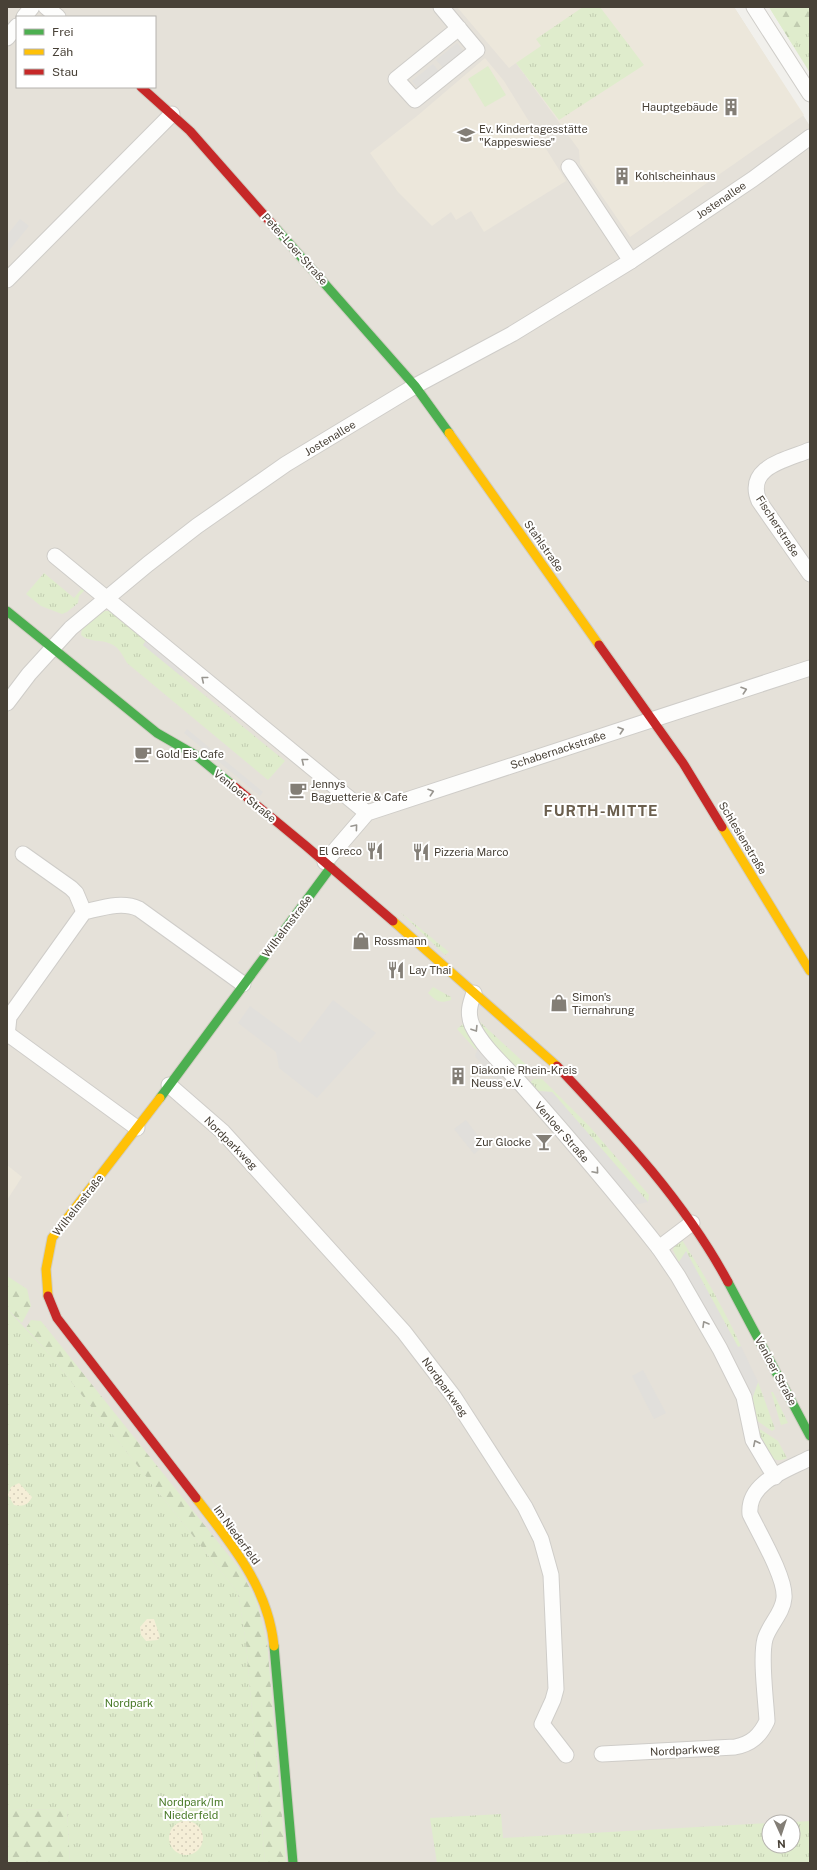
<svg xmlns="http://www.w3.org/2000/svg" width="817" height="1870" font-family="'Public Sans',sans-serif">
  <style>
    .residential { fill: #e5e1d9; fill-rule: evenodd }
    .education { fill: #ece7db }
    .grass { fill: url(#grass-tufts) }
    .forest { fill: url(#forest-firs) }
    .sand { fill: url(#sand-dots) }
    .garden { fill: #dfeccc }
    .parking { fill: #e1dfdb }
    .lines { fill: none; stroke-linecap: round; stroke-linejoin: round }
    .street-casing { stroke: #cfcdc9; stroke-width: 17 }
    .fast-casing { stroke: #d1cdc3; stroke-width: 11 }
    .slow-casing { stroke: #d1cdc3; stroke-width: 11 }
    .jam-casing { stroke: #d1cdc3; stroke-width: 11 }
    .street { stroke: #fdfdfc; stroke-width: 15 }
    .fast { stroke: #4caf50; stroke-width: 9 }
    .slow { stroke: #ffc107; stroke-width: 9 }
    .jam { stroke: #c62828; stroke-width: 9 }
    .oneway { stroke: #999690 }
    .labels { text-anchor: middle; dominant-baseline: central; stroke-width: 4; stroke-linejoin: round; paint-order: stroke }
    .poi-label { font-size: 11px; fill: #484137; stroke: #fff; text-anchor: start }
    .street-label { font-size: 11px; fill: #484137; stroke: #fff }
    .park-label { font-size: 11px; fill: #4a7b29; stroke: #fff }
    .district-label { font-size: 15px; font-weight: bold; letter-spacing: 1px; fill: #6b5f4e; stroke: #fff }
  </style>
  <defs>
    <pattern id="grass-tufts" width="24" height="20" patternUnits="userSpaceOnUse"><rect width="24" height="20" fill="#dfeccc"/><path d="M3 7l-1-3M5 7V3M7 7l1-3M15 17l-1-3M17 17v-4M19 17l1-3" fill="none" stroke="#c1ccb0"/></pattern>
    <pattern id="forest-firs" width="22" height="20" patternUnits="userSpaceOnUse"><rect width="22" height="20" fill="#dfeccc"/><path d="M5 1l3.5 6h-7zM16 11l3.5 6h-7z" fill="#c1ccb0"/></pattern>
    <pattern id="sand-dots" width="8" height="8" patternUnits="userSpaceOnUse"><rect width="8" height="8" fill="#f5eed7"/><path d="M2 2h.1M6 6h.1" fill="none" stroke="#d4cdb9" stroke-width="1.8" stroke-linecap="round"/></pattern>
  </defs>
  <rect width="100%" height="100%" fill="#f1f0ec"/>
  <path class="residential" d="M7 7H734L810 126V1863H7ZM17 17H155V87H17ZM769 1822H793V1846H769Z"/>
  <g class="education">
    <path d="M457 7H734L804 115 630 237 580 164 579 150 516 63 509 68Z"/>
    <path d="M485 58 504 81 566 181 484 232 471 211 456 220 451 212 432 226 398 192 370 153 417 116Z"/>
    <path d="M7 1165 22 1177 7 1200Z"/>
  </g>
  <g class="grass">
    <path d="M583 7H600L644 65 559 120 516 63 541 46 536 39Z"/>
    <path d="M769 7H810V73Z"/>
    <path d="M44 573 74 598 83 587 86 589 79 596 78 603 67 612 62 614 41 606 26 594Z"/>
    <path d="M103 611H113L147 639 143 645 285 761 268 780 127 663C123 656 119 647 111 644 101 639 90 643 81 635L82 628Z"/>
    <path d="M400 912 449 952 445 955Z"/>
    <path d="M433 987 451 997V1000C439 1004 436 1001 428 993Z"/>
    <path d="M479 1021 533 1071 524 1078 483 1034Z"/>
    <path d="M463 1024 478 1043 476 1050 457 1029Z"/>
    <path d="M534 1079H542L589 1126 649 1195 648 1202 552 1092 535 1091 529 1083Z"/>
    <path d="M682 1240C704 1274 724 1309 741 1346L738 1347 686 1252 679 1262 673 1250 674 1246Z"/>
    <path d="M7 1309 51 1356 238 1593 246 1643 265 1863H70L67 1809 9 1810V1830H7Z"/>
    <path d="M758 1382 775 1429 772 1431 753 1418 752 1399Z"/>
    <path d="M771 1392H773L788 1423 781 1425Z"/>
    <path d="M755 1426 778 1441 787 1458C767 1468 760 1441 755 1426Z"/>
    <path d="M501 1814 503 1838 769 1823V1846H793V1822L810 1821V1863H437L430 1818Z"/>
  </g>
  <g class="forest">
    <path d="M769 7H810V15L794 47Z"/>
    <path d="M7 1276 27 1289 31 1306 22 1323 7 1309Z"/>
    <path d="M31 1320 41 1321 238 1567 256 1599 267 1642 286 1863H265L246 1643 238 1593 51 1356 26 1328Z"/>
    <path d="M67 1809 70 1863H7L9 1810Z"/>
  </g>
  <g class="sand">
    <path d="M19 1483 32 1497C28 1505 23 1507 14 1505L8 1495 11 1487Z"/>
    <path d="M147 1619H154L160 1637 158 1640 146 1641 141 1635 140 1627Z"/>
    <circle cx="186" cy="1838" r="17"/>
  </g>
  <path class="garden" d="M488 66 506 95 485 107 468 79Z"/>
  <g class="parking">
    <path d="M457 43 464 51 444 69 436 60Z"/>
    <path d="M433 64 440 73 419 90 412 81Z"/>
    <path d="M20 219 29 226 7 253V235Z"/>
    <path d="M147 639 186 671 181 676 143 645Z"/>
    <path d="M187 729 263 792 260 796 184 733Z"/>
    <path d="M333 1000 376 1033 317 1098 279 1068 276 1052 238 1023 250 1006 300 1043Z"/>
    <path d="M480 1043 504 1071 500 1085 475 1056Z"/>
    <path d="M535 1091 552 1092 648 1202 634 1205 572 1139Z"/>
    <path d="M466 1120 485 1145 474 1154 454 1129Z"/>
    <path d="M686 1251 738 1347 741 1346 758 1382 752 1399 679 1262Z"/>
    <path d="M643 1370 666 1413 654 1419 632 1376Z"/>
  </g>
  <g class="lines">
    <g class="street-casing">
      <g id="street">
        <path d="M46 7 58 17"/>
        <path d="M441 7 477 50 415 100 396 79 459 28"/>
        <path d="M754 7 810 94"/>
        <path d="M24 17 32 7"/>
        <path d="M7 38 17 26"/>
        <path d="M569 167 631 261"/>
        <path d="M7 280 172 114"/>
        <path d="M810 450C786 460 745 467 759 501L810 574"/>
        <path d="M55 556 367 813"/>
        <path d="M7 703 29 674 71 628 148 564 197 526 286 464 415 386 512 334 631 261 753 179 810 137"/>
        <path d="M23 854 71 888 76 893 84 912"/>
        <path d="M325 862 367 813 810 668"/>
        <path d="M474 993C470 1004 467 1013 472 1025 483 1048 505 1066 522 1085 569 1138 615 1192 659 1248"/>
        <path d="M8 1034 137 1128"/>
        <path d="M7 1036 9 1017 84 912C102 908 122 901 139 909L243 984"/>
        <path d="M169 1085 223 1132 404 1332 454 1397 525 1507 541 1539 551 1575 556 1689 553 1700 542 1724 566 1755"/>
        <path d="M692 1223 659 1248 678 1276 720 1349 744 1397 753 1440 775 1477"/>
        <path d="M602 1754 735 1747C751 1744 760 1736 767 1721 766 1700 760 1658 765 1639 769 1625 783 1613 784 1598 786 1578 759 1533 750 1514 747 1482 787 1470 810 1458"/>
      </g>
    </g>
    <g class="fast-casing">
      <g id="fast">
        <path d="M272 224 415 386 449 433"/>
        <path d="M7 611 157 733 197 756 231 784"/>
        <path d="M160 1098 331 867"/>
        <path d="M728 1282 810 1436"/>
        <path d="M274 1646 293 1863"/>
      </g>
    </g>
    <g class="slow-casing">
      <g id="slow">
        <path d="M449 433 599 645"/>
        <path d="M722 827 810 971"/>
        <path d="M393 921 557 1066"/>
        <path d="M48 1296 46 1269 52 1238 160 1098"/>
        <path d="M196 1498C231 1544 268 1586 274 1646"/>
      </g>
    </g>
    <g class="jam-casing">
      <g id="jam">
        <path d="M141 87 190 131 272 224"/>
        <path d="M599 645 683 763 722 827"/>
        <path d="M231 784 306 846 393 921"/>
        <path d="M557 1066C620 1133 684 1200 728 1282"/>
        <path d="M48 1296 57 1318 196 1498"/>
      </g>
    </g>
    <use href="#street" class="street"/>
    <use href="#fast" class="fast"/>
    <use href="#slow" class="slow"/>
    <use href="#jam" class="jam"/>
  </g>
  <defs><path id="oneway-chevron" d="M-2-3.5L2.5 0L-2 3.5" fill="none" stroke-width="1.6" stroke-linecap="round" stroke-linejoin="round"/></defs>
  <g class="oneway">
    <use href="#oneway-chevron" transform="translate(204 679) rotate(-141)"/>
    <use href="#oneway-chevron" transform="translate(744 690) rotate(-18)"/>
    <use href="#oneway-chevron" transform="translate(621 730) rotate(-18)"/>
    <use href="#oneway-chevron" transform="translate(304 761) rotate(-141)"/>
    <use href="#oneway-chevron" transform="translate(431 792) rotate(-18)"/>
    <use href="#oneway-chevron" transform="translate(355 827) rotate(-50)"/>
    <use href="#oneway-chevron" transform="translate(475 1029) rotate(58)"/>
    <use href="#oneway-chevron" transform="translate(596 1171) rotate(49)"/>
    <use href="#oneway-chevron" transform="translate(705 1324) rotate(-120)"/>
    <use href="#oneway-chevron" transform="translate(756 1443) rotate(-116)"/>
  </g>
  <defs>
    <g id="building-bare" transform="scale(1.38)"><path d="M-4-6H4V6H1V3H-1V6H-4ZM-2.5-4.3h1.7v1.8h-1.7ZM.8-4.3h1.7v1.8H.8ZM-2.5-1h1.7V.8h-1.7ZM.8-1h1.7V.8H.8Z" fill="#837e76" stroke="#fff" stroke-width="2.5" paint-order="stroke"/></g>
    <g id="school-bare" transform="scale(1.38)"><path d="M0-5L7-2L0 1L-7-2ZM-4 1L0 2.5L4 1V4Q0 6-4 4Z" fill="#837e76" stroke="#fff" stroke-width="2.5" paint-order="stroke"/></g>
    <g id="cafe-bare" transform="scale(1.38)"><path d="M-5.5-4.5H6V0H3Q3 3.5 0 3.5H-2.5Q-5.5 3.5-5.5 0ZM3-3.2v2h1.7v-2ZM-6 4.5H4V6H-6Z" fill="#837e76" stroke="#fff" stroke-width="2.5" paint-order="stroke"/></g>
    <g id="restaurant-bare" transform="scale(1.38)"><path d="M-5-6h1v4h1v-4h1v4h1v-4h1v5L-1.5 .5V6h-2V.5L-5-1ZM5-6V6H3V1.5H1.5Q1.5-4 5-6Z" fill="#837e76" stroke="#fff" stroke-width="2.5" paint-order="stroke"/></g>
    <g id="shop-bare" transform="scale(1.38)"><path d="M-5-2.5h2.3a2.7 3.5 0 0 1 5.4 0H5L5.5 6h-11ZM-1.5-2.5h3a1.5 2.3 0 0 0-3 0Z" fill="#837e76" stroke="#fff" stroke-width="2.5" paint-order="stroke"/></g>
    <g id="bar-bare" transform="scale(1.38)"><path d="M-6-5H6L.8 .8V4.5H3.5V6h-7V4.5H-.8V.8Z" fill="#837e76" stroke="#fff" stroke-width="2.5" paint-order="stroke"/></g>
  </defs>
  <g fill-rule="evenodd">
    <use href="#building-bare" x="731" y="107"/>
    <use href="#school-bare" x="466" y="135"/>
    <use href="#building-bare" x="622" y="176"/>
    <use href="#cafe-bare" x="143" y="754"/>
    <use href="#cafe-bare" x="298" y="790"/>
    <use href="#restaurant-bare" x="375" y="851"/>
    <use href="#restaurant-bare" x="421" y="852"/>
    <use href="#shop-bare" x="361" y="941"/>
    <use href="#restaurant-bare" x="396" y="970"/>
    <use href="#shop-bare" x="559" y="1003"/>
    <use href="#building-bare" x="458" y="1076"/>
    <use href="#bar-bare" x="544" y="1142"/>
  </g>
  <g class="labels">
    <g class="poi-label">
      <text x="718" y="107" text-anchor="end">Hauptgebäude</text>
      <text x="479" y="129">Ev. Kindertagesstätte<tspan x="479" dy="13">"Kappeswiese"</tspan></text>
      <text x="635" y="176">Kohlscheinhaus</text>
      <text x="156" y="754">Gold Eis Cafe</text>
      <text x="311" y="784">Jennys<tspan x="311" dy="13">Baguetterie &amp; Cafe</tspan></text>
      <text x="362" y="851" text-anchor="end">El Greco</text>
      <text x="434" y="852">Pizzeria Marco</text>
      <text x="374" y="941">Rossmann</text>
      <text x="409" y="970">Lay Thai</text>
      <text x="572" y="997">Simon's<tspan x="572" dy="13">Tiernahrung</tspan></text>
      <text x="471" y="1070">Diakonie Rhein-Kreis<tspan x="471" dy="13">Neuss e.V.</tspan></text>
      <text x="531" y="1142" text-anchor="end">Zur Glocke</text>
    </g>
    <g class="street-label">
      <text transform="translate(721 200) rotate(-34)">Jostenallee</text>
      <text transform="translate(295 249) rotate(48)">Peter-Loer-Straße</text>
      <text transform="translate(330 438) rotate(-31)">Jostenallee</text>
      <text transform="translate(778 526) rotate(57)">Fischerstraße</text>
      <text transform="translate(544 546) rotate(55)">Stahlstraße</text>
      <text transform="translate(558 750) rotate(-18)">Schabernackstraße</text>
      <text transform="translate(245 796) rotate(39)">Venloer Straße</text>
      <text transform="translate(743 838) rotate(59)">Schlesienstraße</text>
      <text transform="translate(287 926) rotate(-53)">Wilhelmstraße</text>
      <text transform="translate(562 1132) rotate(49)">Venloer Straße</text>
      <text transform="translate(231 1143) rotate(45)">Nordparkweg</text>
      <text transform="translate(78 1205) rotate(-52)">Wilhelmstraße</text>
      <text transform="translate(776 1371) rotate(62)">Venloer Straße</text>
      <text transform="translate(445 1387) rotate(54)">Nordparkweg</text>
      <text transform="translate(237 1535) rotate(54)">Im Niederfeld</text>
      <text transform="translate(685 1750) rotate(-3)">Nordparkweg</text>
    </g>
    <g class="park-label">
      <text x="129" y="1703">Nordpark</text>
      <text x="191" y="1802">Nordpark/Im<tspan x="191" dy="13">Niederfeld</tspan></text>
    </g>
    <g class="district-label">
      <text x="601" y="810">FURTH-MITTE</text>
    </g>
  </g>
  <rect width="817" height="1870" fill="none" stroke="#484137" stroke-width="16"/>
  <rect x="16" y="16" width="140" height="72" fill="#ffffff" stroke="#b6b3af"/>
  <rect x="24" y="29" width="20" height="6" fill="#4caf50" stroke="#b6b3af"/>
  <text x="52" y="36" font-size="12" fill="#484137">Frei</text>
  <rect x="24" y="49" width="20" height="6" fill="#ffc107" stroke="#b6b3af"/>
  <text x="52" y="56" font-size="12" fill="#484137">Zäh</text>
  <rect x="24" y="69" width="20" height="6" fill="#c62828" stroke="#b6b3af"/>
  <text x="52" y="76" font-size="12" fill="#484137">Stau</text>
  <g transform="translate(781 1834) rotate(177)"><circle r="19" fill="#ffffff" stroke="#b6b3af"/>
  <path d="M0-3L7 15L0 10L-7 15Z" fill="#837e76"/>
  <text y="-6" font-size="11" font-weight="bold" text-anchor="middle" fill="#484137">N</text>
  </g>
</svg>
